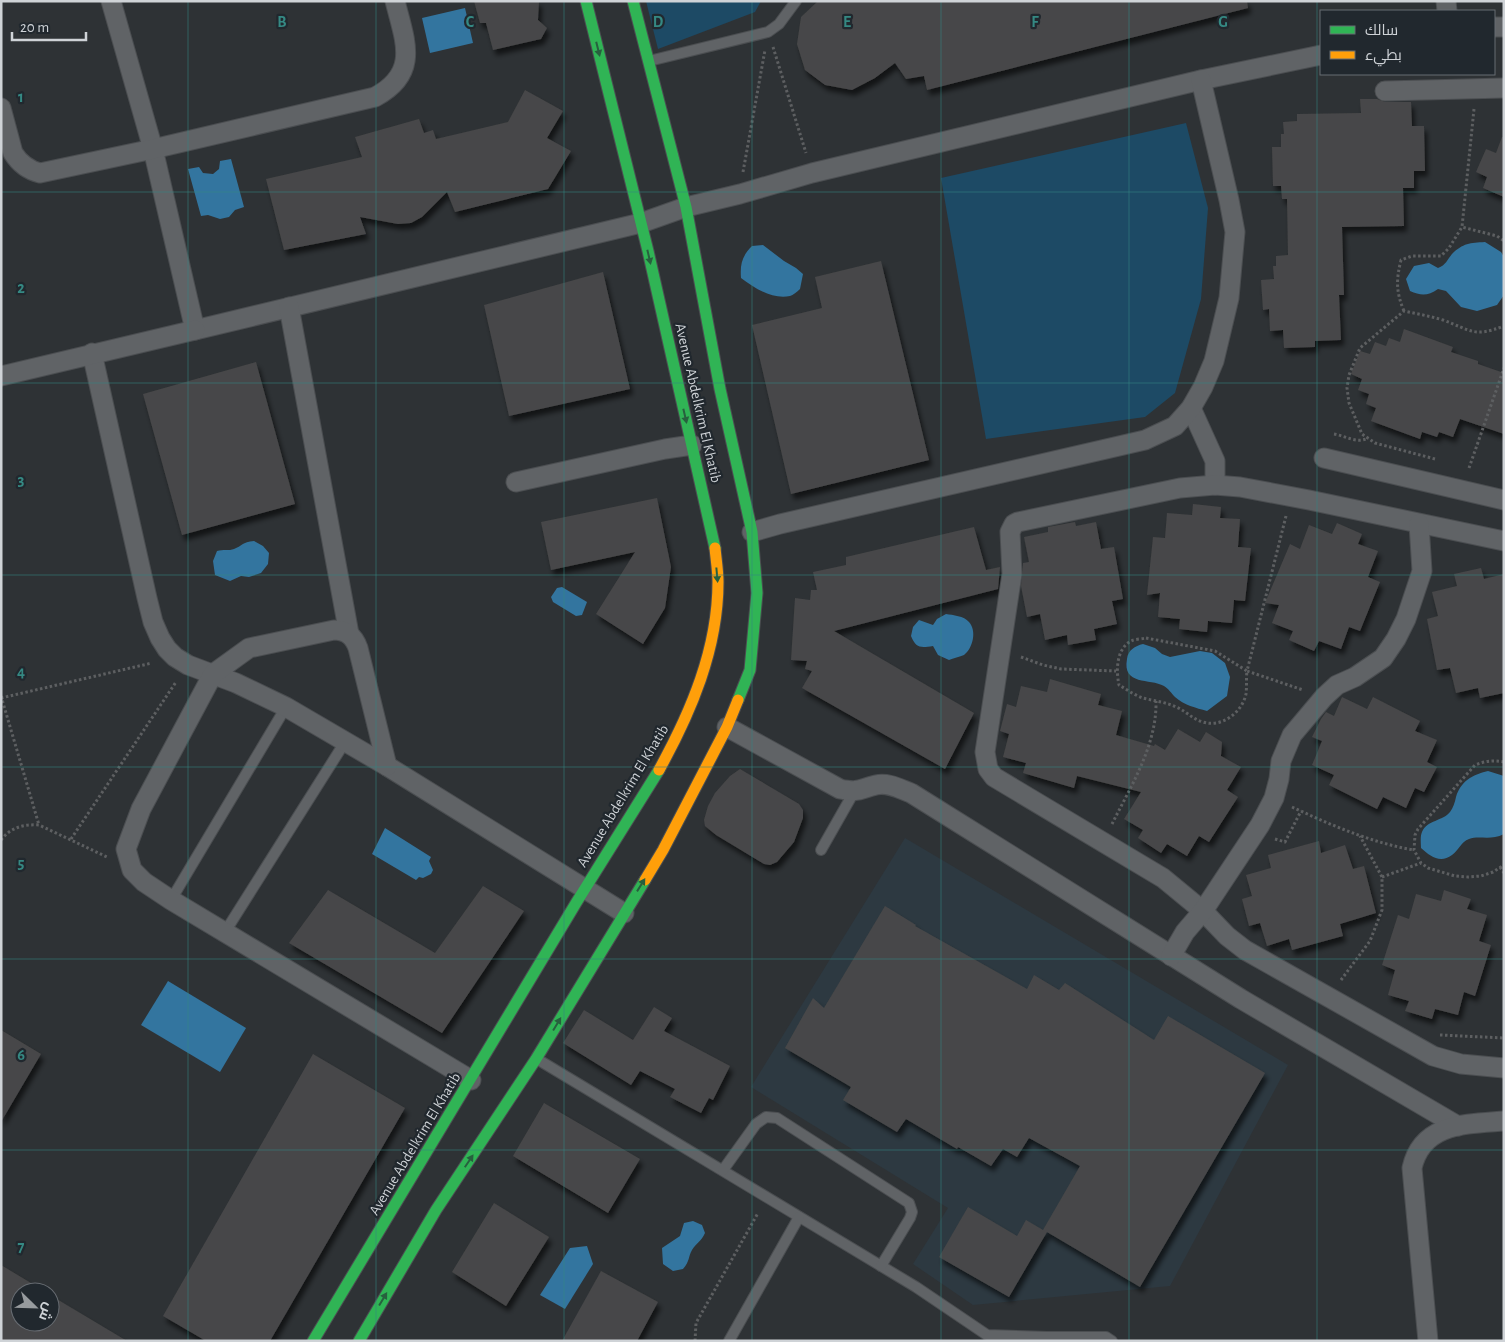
<svg xmlns="http://www.w3.org/2000/svg" width="1505" height="1342" font-family="'Alegreya Sans',Cairo,sans-serif">
  <style>
    .built { fill: #2d3941 }
    .green { fill: #1d4a65 }
    .water { fill: #33759f }
    .building { fill: #474748; filter: url(#shadow) }
    .lines { fill: none; stroke-linecap: round; stroke-linejoin: round }
    .lane-casing { stroke: #4b4e51; stroke-width: 12 }
    .street-casing { stroke: #4b4e51; stroke-width: 21 }
    .fast-casing { stroke: #4b4e51; stroke-width: 13 }
    .slow-casing { stroke: #4b4e51; stroke-width: 13 }
    .path { stroke: #5d5f61; stroke-width: 3; stroke-dasharray: 2.5 2.5; stroke-linecap: butt }
    .lane { stroke: #606366; stroke-width: 10 }
    .street { stroke: #606366; stroke-width: 19 }
    .fast { stroke: #30b455; stroke-width: 11 }
    .slow { stroke: #ff9f0a; stroke-width: 11 }
    .oneway { fill: #27603e }
    .grid { fill: none; stroke: #358983; stroke-width: 1; stroke-opacity: 0.55 }
    .labels { text-anchor: middle; dominant-baseline: central; stroke-width: 4.5; stroke-linejoin: round; paint-order: stroke }
    .street-label { font-size: 15px; fill: #cfd3d7; stroke: #21282e }
    .grid-label { font-size: 16px; text-anchor: middle; font-weight: bold; fill: #358983; stroke: #21282e; stroke-width: 4.5; stroke-linejoin: round; paint-order: stroke }
  </style>
  <defs>
    <filter id="shadow"><feDropShadow dx="3" dy="5.5" stdDeviation="2.5" flood-color="#0009"/></filter>
  </defs>
  <rect width="100%" height="100%" fill="#2e3235"/>
  <path class="built" d="M905 838 1288 1065 1170 1286 973 1305 913 1264 948 1208 751 1087Z"/>
  <g class="green">
    <path d="M646 1H761L755 12 658 49Z"/>
    <path d="M1186 123 1208 208 1201 299 1175 393 1145 417 986 439 941 178Z"/>
  </g>
  <g class="water">
    <path d="M465 8 473 43 430 53 422 18Z"/>
    <path d="M231 159 244 207 235 210 229 217 220 219 208 215 201 216 188 169 199 167 203 173 213 174 219 169 220 161Z"/>
    <path d="M1485 242 1501 252 1504 257V295L1497 305 1477 311 1461 307 1446 291 1438 289C1428 296 1421 296 1410 291L1406 279 1414 266 1429 263 1438 268C1446 265 1447 260 1452 254 1463 243 1470 243 1485 242Z"/>
    <path d="M763 245 784 261 796 268 803 274 800 289C797 292 793 295 790 296 773 300 754 288 741 278 740 264 742 256 752 246Z"/>
    <path d="M254 541 263 546 269 553 268 564 261 573 249 577 241 576 230 581 215 575 213 561 217 551C223 549 229 551 234 549 242 546 242 542 254 541Z"/>
    <path d="M562 587 587 602 582 615 576 616 553 602 551 597 557 588Z"/>
    <path d="M946 614C953 615 964 616 969 622 977 631 973 648 964 655 960 657 953 658 949 660L938 655 933 646C920 648 916 648 911 636L913 627 919 620 933 625 937 619Z"/>
    <path d="M1143 644 1155 648 1162 654 1170 657 1200 651 1212 653 1225 663 1230 677 1227 696 1207 711C1196 708 1184 705 1175 697 1171 693 1169 689 1164 686 1150 678 1122 686 1127 659 1128 650 1135 646 1143 644Z"/>
    <path d="M1488 771 1504 776V834C1490 841 1479 835 1469 839 1461 842 1459 850 1452 855 1440 864 1430 856 1421 848 1421 843 1420 836 1422 832 1427 820 1443 821 1450 812 1453 808 1455 802 1456 797 1461 781 1472 775 1488 771Z"/>
    <path d="M385 828 431 857 429 861 433 870 431 874 423 878 419 877 416 880 372 854Z"/>
    <path d="M168 981 246 1028 220 1072 141 1025Z"/>
    <path d="M693 1221 702 1225 705 1233C701 1242 696 1243 692 1250 688 1257 690 1261 683 1269L673 1271 663 1264 662 1248 680 1236 684 1223Z"/>
    <path d="M587 1246 593 1264 565 1309 540 1295 570 1248Z"/>
  </g>
  <g class="building">
    <path d="M474 1H539L538 20 547 28 541 39 493 50 486 23H480Z"/>
    <path d="M818 1H1247L1248 8 927 90 924 76 906 79 895 63 875 78 852 90 825 85 805 70 797 44 801 17Z"/>
    <path d="M525 90 563 111 547 138 571 151 548 189 455 212 447 192 422 217 411 223 398 224 360 217 366 234 284 250 266 179 362 157 355 137 419 119 424 133 433 130 436 139 508 122Z"/>
    <path d="M1360 99H1377L1385 102H1411L1412 126H1424L1425 171H1414V188H1403L1404 226 1342 227 1344 295H1339L1341 340 1315 341V347L1284 348 1283 330 1270 331 1269 309 1263 310 1261 280 1274 279 1273 266H1276V256L1288 255 1287 199H1282L1281 186H1273L1272 147H1281V134H1284L1283 122 1297 121V114L1361 113Z"/>
    <path d="M1502 137H1504V197L1483 188 1487 177 1476 172 1486 149 1496 153Z"/>
    <path d="M881 261 929 460 791 494 752 325 822 308 815 277Z"/>
    <path d="M603 272 630 389 509 416 484 305Z"/>
    <path d="M1404 329 1453 347 1451 352 1478 361V364L1504 373V434L1460 419 1453 437 1439 432 1437 437 1422 432 1420 439 1371 421 1376 408 1366 404 1369 394 1358 390 1362 379 1351 374 1360 351 1370 354 1375 342 1386 346 1389 338 1400 342Z"/>
    <path d="M256 362 295 504 182 535 143 394Z"/>
    <path d="M657 498 671 567 665 608 643 644 596 614 635 552 551 570 541 522Z"/>
    <path d="M1193 504 1221 507 1220 518 1240 519 1238 547 1251 548 1245 601 1234 600 1232 623 1208 621 1207 632 1179 629 1180 619 1158 617 1160 593 1147 595 1153 537 1165 538 1167 513 1192 515Z"/>
    <path d="M1075 522 1076 526 1096 522 1101 549 1114 547 1123 599 1112 601 1117 624 1094 629 1096 640 1068 645 1067 635 1045 640 1040 614 1027 617 1021 586 1023 563 1029 562 1024 537 1048 532V527Z"/>
    <path d="M1337 523 1362 534 1358 544 1378 551 1368 577 1380 582 1360 631 1349 627 1341 649 1319 641 1314 651 1289 640 1293 631 1272 623 1279 605 1265 603 1290 544 1300 549 1309 525 1332 534Z"/>
    <path d="M974 527 986 570 1000 567 998 589 834 631 974 713 945 769 802 688 812 671 805 669 807 661 791 660 795 598 810 600 811 590H817L813 572 846 565V557Z"/>
    <path d="M1481 568 1484 579 1504 574V693L1480 698 1478 688 1456 693 1450 668 1437 670 1427 619 1438 616 1432 592 1457 586 1454 574Z"/>
    <path d="M1050 679 1101 694 1098 705 1122 711 1116 735 1154 746 1155 744 1165 750 1178 729 1200 742 1206 732 1222 742 1221 756 1241 767 1227 790 1238 797 1209 842 1199 836 1187 856 1167 844 1161 853 1138 838 1143 830 1124 819 1141 792 1077 776 1074 788 1023 773 1026 763 1003 757 1009 734 1000 731 1007 704 1016 707 1021 686 1047 692Z"/>
    <path d="M1342 697 1367 709 1373 697 1420 721 1415 731 1437 740 1427 762 1437 767 1424 792 1415 788 1406 808 1383 797 1377 809 1329 785 1334 775 1312 765 1322 741 1312 737 1321 719 1326 712 1334 716Z"/>
    <path d="M740 769 799 804 803 810V818L794 842 777 862 770 865 764 864 716 835 705 826 704 820 708 806 715 793 730 776Z"/>
    <path d="M1319 841 1321 853 1345 845 1353 869 1364 866 1376 913 1340 924 1343 936 1292 950 1289 939 1267 946 1260 923 1249 926 1242 899 1252 896 1246 875 1271 868 1268 855Z"/>
    <path d="M483 886 524 911 442 1033 289 943 328 890 435 953Z"/>
    <path d="M1444 890 1471 899 1467 909 1487 915 1479 941 1491 945 1475 996 1464 992 1458 1015 1435 1009 1432 1019 1405 1011 1409 1001 1388 995 1395 970 1382 965 1398 915 1409 919 1416 894 1441 901Z"/>
    <path d="M885 906 916 925 915 926 1027 989 1034 975 1059 990 1065 983 1154 1040 1168 1016 1265 1073 1140 1287 1047 1232 1009 1297 939 1257 968 1207 1017 1236 1026 1220 1043 1230 1080 1166 1029 1138 1017 1157 1003 1149 991 1166 958 1147 957 1149 906 1119 897 1132 843 1100 851 1087 785 1048 813 998 824 1008Z"/>
    <path d="M654 1007 672 1018 664 1031 730 1066 713 1100 709 1098 701 1113 670 1097 675 1089 640 1071 631 1085 563 1043 584 1010 633 1040Z"/>
    <path d="M1 1030 41 1054 1 1122Z"/>
    <path d="M313 1054 405 1108 270 1341H206L163 1316Z"/>
    <path d="M544 1103 640 1159 608 1213 513 1156Z"/>
    <path d="M494 1203 549 1237 506 1306 452 1272Z"/>
    <path d="M1 1265 46 1292H20V1322H50V1295L127 1341H1Z"/>
    <path d="M601 1271 658 1302 637 1341H562Z"/>
  </g>
  <g class="lines">
    <g class="lane-casing">
      <g id="lane">
        <path d="M649 61 768 32 779 24 796 1"/>
        <path d="M821 850 854 792"/>
        <path d="M171 900 286 707"/>
        <path d="M225 932 345 742"/>
        <path d="M537 1059 916 1287 987 1335 1047 1337H1106L1112 1341"/>
        <path d="M723 1170 756 1124 766 1117 777 1118 909 1203 912 1212 910 1218 881 1266"/>
        <path d="M729 1341 799 1217"/>
      </g>
    </g>
    <g class="street-casing">
      <g id="street">
        <path d="M111 1 153 149 195 330 641 223 686 207 740 194 812 173 1201 80 1321 55"/>
        <path d="M1446 1 1447 11"/>
        <path d="M1494 27H1504"/>
        <path d="M1385 91 1504 88"/>
        <path d="M1 108 13 153C20 164 28 170 40 173L153 149 375 97C420 73 405 41 395 1"/>
        <path d="M289 307 349 634"/>
        <path d="M92 353 147 598 153 622 160 638 167 649 175 657 188 665 236 683 286 707 387 766 624 913"/>
        <path d="M1 376 195 330"/>
        <path d="M1191 408 1215 461V485"/>
        <path d="M1324 458 1504 500"/>
        <path d="M516 482 665 449 692 445"/>
        <path d="M752 532 780 524 1145 440 1175 426 1191 408 1203 387 1214 361 1229 298 1235 232 1229 200 1201 80"/>
        <path d="M1504 541 1309 500 1240 487 1215 485 1180 488 1018 522 1014 524 1010 532 1012 574 985 752 988 769 994 777 1163 878 1203 911 1227 936 1245 950 1433 1056 1461 1064 1504 1068"/>
        <path d="M727 727 840 789C860 793 859 789 876 785 888 782 900 789 911 793L1241 999 1458 1126"/>
        <path d="M387 766 358 648C354 637 347 630 334 630L249 648 213 674 141 809 126 849 132 870 144 882 171 900 471 1080"/>
        <path d="M1171 956 1185 932 1203 911 1260 825 1274 798 1279 779 1281 761 1292 735 1324 697 1337 685 1355 677 1383 658 1396 639 1406 619 1422 571 1419 524"/>
        <path d="M1428 1341 1412 1168C1422 1123 1466 1124 1504 1121"/>
      </g>
    </g>
    <g class="fast-casing">
      <g id="fast">
        <path d="M586 1 648 251 715 548"/>
        <path d="M633 1 686 207 720 389 752 532 757 593 750 670 738 700"/>
        <path d="M313 1341 576 903 659 770"/>
        <path d="M359 1341 436 1210 536 1059 645 880"/>
      </g>
    </g>
    <g class="slow-casing">
      <g id="slow">
        <path d="M659 770C691 712 718 649 718 582 718 571 716 559 715 548"/>
        <path d="M645 880 663 850 727 727 738 700"/>
      </g>
    </g>
    <g class="path">
      <path d="M773 47 806 153"/>
      <path d="M1474 109 1462 227 1497 236 1504 241"/>
      <path d="M743 172 765 50"/>
      <path d="M1404 311C1396 292 1396 280 1401 260L1412 256H1441L1449 248 1462 227"/>
      <path d="M1334 434C1346 436 1357 444 1368 438"/>
      <path d="M1435 459 1375 443 1362 434 1349 403 1347 388 1349 375 1360 348 1404 311C1417 314 1430 316 1443 320 1471 330 1473 338 1504 326"/>
      <path d="M1469 468 1504 368"/>
      <path d="M1286 516 1247 671 1303 690"/>
      <path d="M1146 638 1215 651 1247 671C1246 678 1247 686 1246 694 1242 713 1221 728 1203 722 1192 719 1186 711 1176 707 1166 702 1154 701 1143 698 1134 695 1126 689 1119 685 1116 671 1116 649 1131 641 1135 639 1142 639 1146 638Z"/>
      <path d="M1021 657 1043 665 1061 669 1116 671"/>
      <path d="M1 696 39 825"/>
      <path d="M1 698 152 663"/>
      <path d="M1504 762C1493 760 1485 761 1475 765L1418 829 1415 835 1414 850 1421 863 1428 868 1455 876 1468 877 1481 876 1493 872 1504 865"/>
      <path d="M1292 807C1331 825 1372 843 1414 850"/>
      <path d="M1112 824C1131 786 1157 745 1156 701"/>
      <path d="M71 839 176 682"/>
      <path d="M1275 839 1285 842 1301 811"/>
      <path d="M1 840C11 827 24 824 39 825L107 857"/>
      <path d="M1500 867 1504 873"/>
      <path d="M1382 877 1421 863"/>
      <path d="M1341 980 1370 941 1382 910V877L1360 836"/>
      <path d="M1440 1035 1504 1038"/>
      <path d="M695 1341 696 1323 758 1213"/>
    </g>
    <use href="#lane" class="lane"/>
    <use href="#street" class="street"/>
    <use href="#fast" class="fast"/>
    <use href="#slow" class="slow"/>
  </g>
  <defs><path id="oneway-solid" d="M-6-.8H1V-3.2L6.5 0L1 3.2V.8H-6Z" transform="scale(1.25)"/></defs>
  <g class="oneway">
    <use href="#oneway-solid" transform="translate(598 49) rotate(76)"/>
    <use href="#oneway-solid" transform="translate(649 257) rotate(77)"/>
    <use href="#oneway-solid" transform="translate(685 416) rotate(77)"/>
    <use href="#oneway-solid" transform="translate(717 575) rotate(85)"/>
    <use href="#oneway-solid" transform="translate(641 885) rotate(-58)"/>
    <use href="#oneway-solid" transform="translate(557 1024) rotate(-59)"/>
    <use href="#oneway-solid" transform="translate(469 1161) rotate(-56)"/>
    <use href="#oneway-solid" transform="translate(383 1299) rotate(-59)"/>
  </g>
  <path class="grid" d="M188 1V1341M376 1V1341M564 1V1341M752 1V1341M941 1V1341M1129 1V1341M1317 1V1341M1 192H1504M1 383H1504M1 575H1504M1 767H1504M1 959H1504M1 1150H1504"/>
  <g class="labels">
    <g class="street-label">
      <text transform="translate(698 403) rotate(77)">Avenue Abdelkrim El Khatib</text>
      <text transform="translate(623 796) rotate(-59)">Avenue Abdelkrim El Khatib</text>
      <text transform="translate(415 1144) rotate(-59)">Avenue Abdelkrim El Khatib</text>
    </g>
  </g>
  <g class="grid-label">
    <text x="282" y="27">B</text>
    <text x="470" y="27">C</text>
    <text x="658" y="27">D</text>
    <text x="847" y="27">E</text>
    <text x="1035" y="27">F</text>
    <text x="1223" y="27">G</text>
    <text x="21" y="102">1</text>
    <text x="21" y="293">2</text>
    <text x="21" y="485">3</text>
    <text x="21" y="677">4</text>
    <text x="21" y="868">5</text>
    <text x="21" y="1060">6</text>
    <text x="21" y="1252">7</text>
  </g>
  <rect width="1505" height="1342" fill="none" stroke="#cfd3d7" stroke-width="5"/>
  <rect x="1320" y="10" width="175" height="65" fill="#21282e" stroke="#676c72"/>
  <rect x="1330" y="26" width="25" height="8" fill="#30b455" stroke="#676c72"/>
  <text x="1365" y="35" font-size="15" fill="#cfd3d7">سالك</text>
  <rect x="1330" y="51" width="25" height="8" fill="#ff9f0a" stroke="#676c72"/>
  <text x="1365" y="60" font-size="15" fill="#cfd3d7">بطيء</text>
  <g transform="translate(35 1307) rotate(113)"><circle r="24" fill="#21282e" stroke="#676c72"/>
  <path d="M0-4L9 19L0 12L-9 19Z" fill="#979b9e"/>
  <text y="-8" font-size="14" font-weight="bold" text-anchor="middle" fill="#cfd3d7">ش</text>
  </g>
  <path d="M12 32v8h74v-8" fill="none" stroke="#cfd3d7" stroke-width="2.5"/>
  <text x="20" y="32" font-size="15" fill="#cfd3d7" stroke="#21282e" stroke-width="4" paint-order="stroke">20 m</text>
</svg>
